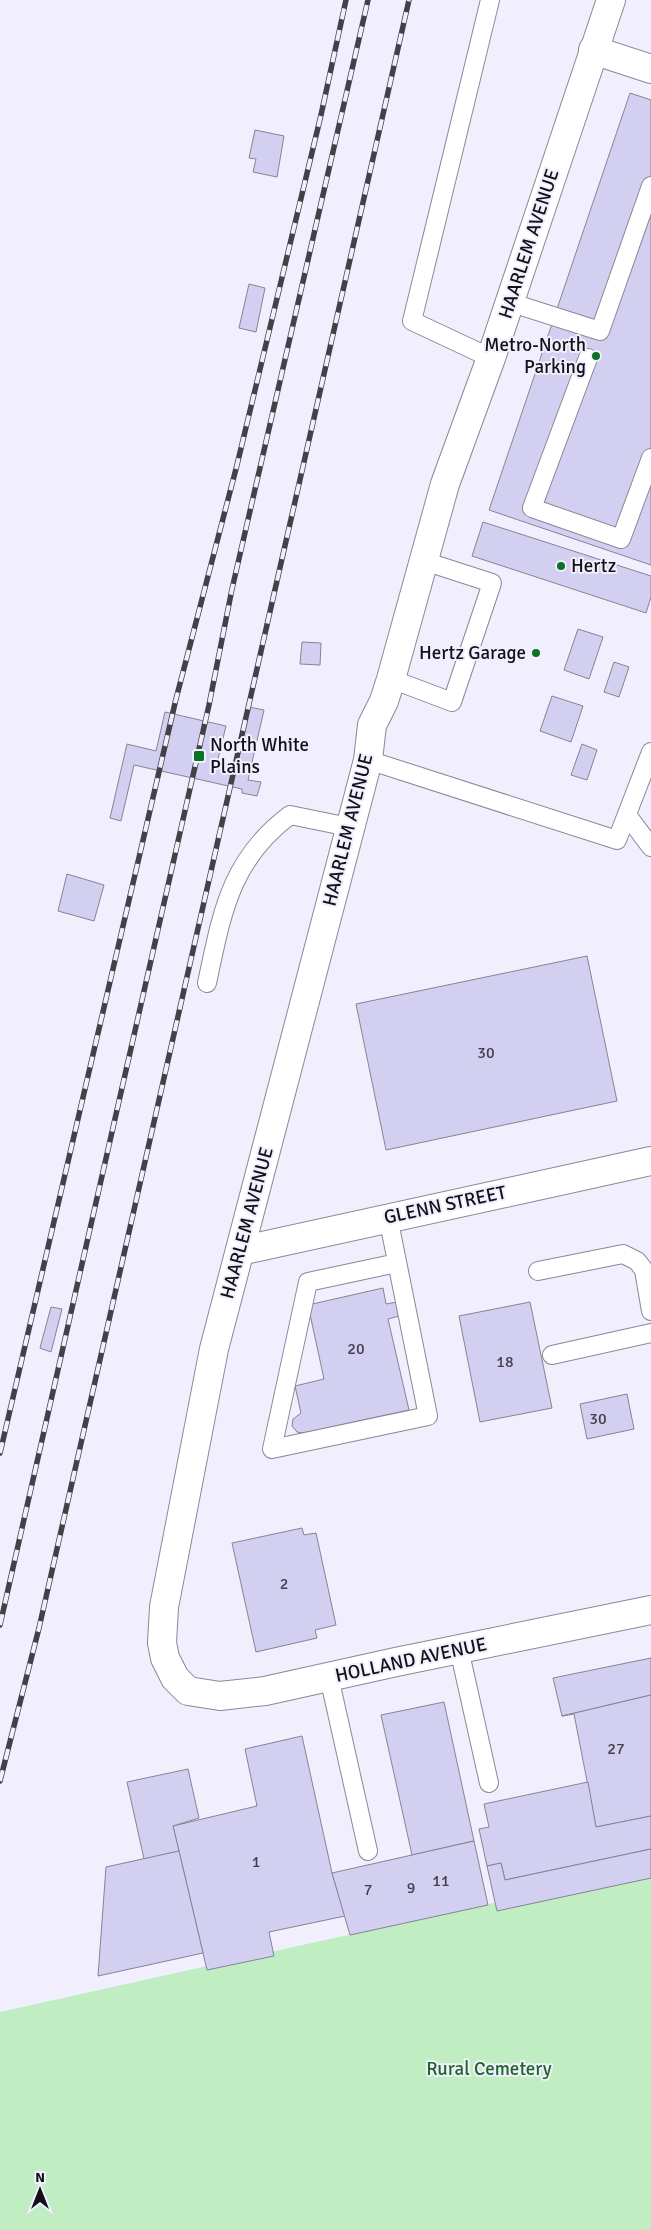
<svg xmlns="http://www.w3.org/2000/svg" width="651" height="2230" font-family="Signika,sans-serif">
  <style>
    .green { fill: #c0edc1 }
    .building { fill: #d2cff1; stroke: #858492 }
    .lines { fill: none; stroke-linecap: round; stroke-linejoin: round }
    .service-casing { stroke: #898897; stroke-width: 20 }
    .minor-casing { stroke: #898897; stroke-width: 30 }
    .tertiary-casing { stroke: #898897; stroke-width: 30 }
    .service { stroke: #fff; stroke-width: 18 }
    .minor { stroke: #fff; stroke-width: 28 }
    .tertiary { stroke: #fff; stroke-width: 28 }
    .rail-casing { stroke: #424148; stroke-width: 5.5 }
    .rail { stroke: #f1effd; stroke-width: 4; stroke-dasharray: 11; stroke-linecap: butt }
    .poi-dot { fill: #0b7223; stroke: #f1effd; stroke-width: 2 }
    .labels { text-anchor: middle; dominant-baseline: central; stroke-width: 4; stroke-linejoin: round; paint-order: stroke }
    .number-label { font-size: 16px; fill: #42404e }
    .street-label { font-size: 19px; fill: #121117; stroke: #f1effd }
    .poi-label { font-size: 19px; fill: #121117; stroke: #f1effd; text-anchor: end }
    .park-label { font-size: 19px; fill: #1c6627; stroke: #f1effd }
  </style>
  <rect width="100%" height="100%" fill="#f1effd"/>
  <path class="green" d="M651 1868V2230H0V2012Z"/>
  <g class="building">
    <path d="M630 93 651 100V565L489 510Z"/>
    <path d="M255 130 284 136 277 177 253 172 256 159 249 158Z"/>
    <path d="M249 284 265 288 256 332 239 328Z"/>
    <path d="M483 522 651 576V597L646 613 472 556Z"/>
    <path d="M578 629 603 637 589 679 564 670Z"/>
    <path d="M302 642 321 643 320 665 300 664Z"/>
    <path d="M614 662 629 667 619 697 604 692Z"/>
    <path d="M552 696 583 706 571 742 540 731Z"/>
    <path d="M249 707 264 710 248 780 261 782 257 796 242 793V789L134 765 121 821 110 818 127 744 156 751 165 712 226 726 217 763 236 768Z"/>
    <path d="M582 744 597 750 587 780 571 775Z"/>
    <path d="M67 874 104 885 94 921 58 911Z"/>
    <path d="M587 956 617 1101 386 1150 356 1004Z"/>
    <path d="M383 1288 386 1304 397 1302 399 1316 388 1319 409 1410 303 1433 297 1432 292 1426 293 1419 301 1413 295 1386 324 1379 308 1305Z"/>
    <path d="M530 1302 552 1408 480 1422 459 1316Z"/>
    <path d="M51 1307 62 1309 51 1352 40 1348Z"/>
    <path d="M627 1394 634 1429 587 1439 580 1404Z"/>
    <path d="M302 1528 304 1535 316 1533 336 1625 315 1630 317 1638 256 1652 232 1543Z"/>
    <path d="M651 1658V1695L562 1716 553 1678Z"/>
    <path d="M651 1695V1816L596 1827 574 1714 562 1716Z"/>
    <path d="M444 1702 474 1841 412 1855 381 1715Z"/>
    <path d="M302 1736 332 1873 345 1916 269 1932 274 1956 207 1970 173 1826 257 1806 245 1749Z"/>
    <path d="M188 1769 199 1818 173 1826 179 1851 144 1859 127 1782Z"/>
    <path d="M588 1782 596 1827 651 1816V1849L505 1880 501 1863 487 1866 479 1829 489 1827 484 1804Z"/>
    <path d="M474 1841 488 1905 350 1935 332 1873Z"/>
    <path d="M651 1849V1878L497 1911 487 1866 501 1863 505 1880Z"/>
    <path d="M179 1851 203 1953 98 1976 106 1867Z"/>
  </g>
  <g class="lines">
    <g class="service-casing">
      <g id="service">
        <path d="M490 0 412 321 491 358"/>
        <path d="M509 302 600 331 651 186"/>
        <path d="M588 358 532 508 621 539 651 458"/>
        <path d="M391 679 452 702 492 583 424 561"/>
        <path d="M368 760 617 840 651 752"/>
        <path d="M627 815 651 847"/>
        <path d="M207 983C222 913 230 860 290 815L349 827"/>
        <path d="M388 1217 428 1416 272 1449 308 1282 397 1263"/>
        <path d="M538 1271 623 1254 637 1261 644 1270 651 1311"/>
        <path d="M552 1355 651 1333"/>
        <path d="M459 1649 489 1783"/>
        <path d="M329 1677 368 1851"/>
      </g>
    </g>
    <g class="minor-casing">
      <g id="minor">
        <path d="M593 50 651 69"/>
        <path d="M240 1251 651 1161"/>
      </g>
    </g>
    <g class="tertiary-casing">
      <path id="tertiary" d="M611 0 491 358 445 484 391 679 384 701 372 725 368 760 214 1349 164 1607 162 1643 165 1658 175 1678 188 1691 220 1696 265 1691 396 1662 651 1610"/>
    </g>
    <use href="#service" class="service"/>
    <use href="#minor" class="minor"/>
    <use href="#tertiary" class="tertiary"/>
    <g class="rail-casing">
      <g id="rail">
        <path d="M0 1453 176 699 237 465 321 115 346 0"/>
        <path d="M0 1625 209 705 232 589 368 0"/>
        <path d="M0 1781 39 1628 409 0"/>
      </g>
    </g>
    <use href="#rail" class="rail"/>
  </g>
  <g class="poi-dot">
    <circle cx="596" cy="356" r="5"/>
    <circle cx="561" cy="566" r="5"/>
    <circle cx="536" cy="653" r="5"/>
    <rect x="193" y="750" width="12" height="12" rx="2.5"/>
  </g>
  <g class="labels">
    <g class="number-label">
      <text x="486" y="1053">30</text>
      <text x="356" y="1349">20</text>
      <text x="505" y="1362">18</text>
      <text x="598" y="1419">30</text>
      <text x="284" y="1584">2</text>
      <text x="616" y="1749">27</text>
      <text x="256" y="1862">1</text>
      <text x="441" y="1881">11</text>
      <text x="411" y="1888">9</text>
      <text x="368" y="1890">7</text>
    </g>
    <g class="street-label">
      <text transform="translate(529 244) rotate(-72)">HAARLEM AVENUE</text>
      <text transform="translate(348 830) rotate(-76)">HAARLEM AVENUE</text>
      <text transform="translate(445 1205) rotate(-12)">GLENN STREET</text>
      <text transform="translate(247 1223) rotate(-75)">HAARLEM AVENUE</text>
      <text transform="translate(411 1660) rotate(-12)">HOLLAND AVENUE</text>
    </g>
    <g class="poi-label">
      <text x="586" y="345">Metro-North<tspan x="586" dy="22">Parking</tspan></text>
      <text x="571" y="566" text-anchor="start">Hertz</text>
      <text x="526" y="653">Hertz Garage</text>
      <text x="210" y="745" text-anchor="start">North White<tspan x="210" dy="22">Plains</tspan></text>
    </g>
    <g class="park-label">
      <text x="489" y="2069">Rural Cemetery</text>
    </g>
  </g>
  <g transform="translate(40 2190)" stroke="#f1effd" stroke-width="4" paint-order="stroke">
  <path d="M0-4L9 19L0 12L-9 19Z" fill="#121117"/>
  <text y="-8" font-size="14" font-weight="bold" text-anchor="middle" fill="#121117">N</text>
  </g>
</svg>
